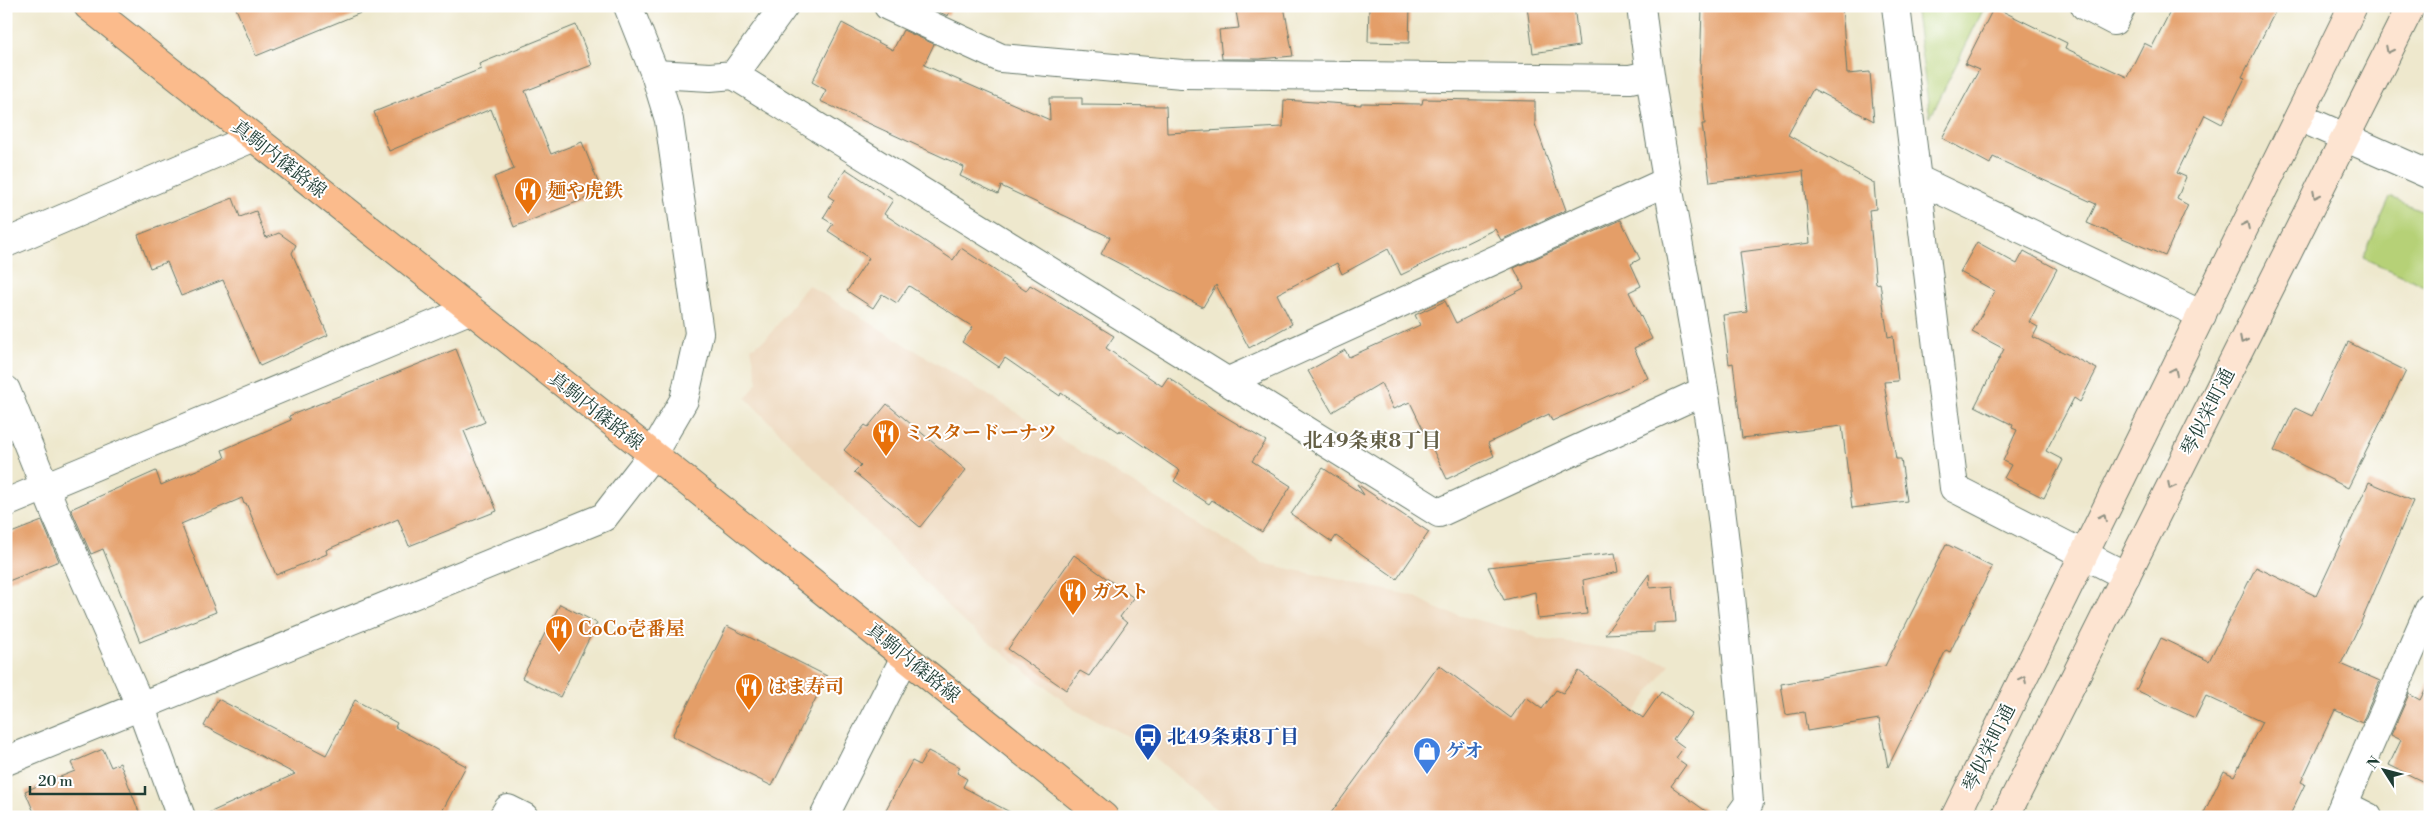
<svg xmlns="http://www.w3.org/2000/svg" width="2436" height="823" font-family="'Libre Bodoni','Noto Serif JP',serif">
  <style>
    .built { fill: #edd7bb }
    .green { fill: #b6d177; stroke: #6a8756 }
    .building { fill: #e49e67 }
    .lines { fill: none; stroke-linecap: round; stroke-linejoin: round }
    .street-casing { stroke: #67796a; stroke-width: 30 }
    .secondary-casing { stroke: #67796a; stroke-width: 30 }
    .primary-casing { stroke: #67796a; stroke-width: 30 }
    .street { stroke: #fff; stroke-width: 28 }
    .secondary { stroke: #fde4d1; stroke-width: 28 }
    .primary { stroke: #fbbb8c; stroke-width: 28 }
    .oneway { stroke: #8e9082 }
    .labels { text-anchor: middle; dominant-baseline: central; stroke-width: 4; stroke-linejoin: round; paint-order: stroke }
    .street-label { font-size: 19px; fill: #1f3d34; stroke: #fff }
    .food-label { font-size: 19px; font-weight: bold; fill: #c56008; stroke: #fff; text-anchor: start }
    .transit-label { font-size: 19px; font-weight: bold; fill: #164399; stroke: #fff; text-anchor: start }
    .shop-label { font-size: 19px; font-weight: bold; fill: #366cbe; stroke: #fff; text-anchor: start }
    .neighbourhood-label { font-size: 20px; font-weight: bold; fill: #645f46; stroke: #fff }
  </style>
  <rect width="100%" height="100%" fill="#fff"/>
  <filter id="ink" filterUnits="userSpaceOnUse"><feTurbulence type="fractalNoise" baseFrequency=".02" numOctaves="2"/><feDisplacementMap in="SourceGraphic" scale="10" xChannelSelector="R" yChannelSelector="G"/><feConvolveMatrix kernelMatrix="1 2 1 2 8 2 1 2 1" color-interpolation-filters="sRGB"/></filter>
  <filter id="wash" filterUnits="userSpaceOnUse"><feTurbulence type="fractalNoise" baseFrequency=".0096" numOctaves="4" result="noise"/><feDisplacementMap in="SourceGraphic" scale="20" xChannelSelector="R" yChannelSelector="G"/><feGaussianBlur stdDeviation="1.12" result="paint"/><feColorMatrix in="noise" values="0 0 0 0 0 0 0 0 0 0 0 0 0 0 0 0 0 1.4 0 .05"/><feComposite in="paint" operator="in"/></filter>
  <g filter="url(#wash)">
    <rect width="100%" height="100%" fill="#eee8cd"/>
    <path class="built" d="M808 285 1263 563 1414 596 1442 611 1524 632 1539 639 1613 649 1670 664 1557 817H1225L1132 738 1075 710 960 619 746 398 758 382 751 348 766 339Z"/>
    <g class="green">
      <path d="M1915 6H1985L1930 118Z"/>
      <path d="M2390 197 2430 214V288L2363 258Z"/>
    </g>
    <g id="blocks">
      <g class="building">
        <path d="M235 6H375V7L256 56Z"/>
        <path d="M926 6H952L948 16Z"/>
        <path d="M1235 6H1284L1293 56 1260 59H1222L1219 30 1239 28Z"/>
        <path d="M1369 6H1410L1409 43 1368 42Z"/>
        <path d="M1527 6H1574L1579 46 1533 53Z"/>
        <path d="M1783 6H1842L1847 74 1870 72 1874 121 1813 89 1788 135 1874 183 1876 209 1869 210 1876 284 1880 283 1888 337 1893 336 1898 381 1884 382 1896 459H1901L1907 501 1852 508 1842 426 1742 438 1733 363 1729 364 1723 315 1747 312 1740 252 1810 243 1803 171 1710 182 1702 124H1705L1700 71 1702 8 1783 10Z"/>
        <path d="M2173 6H2278L2242 77 2245 78 2222 124 2205 115 2177 173 2186 177 2177 199 2188 205 2165 256 2087 223 2096 204 1993 157 1990 164 1942 138 1979 70 1965 64 1994 7 2067 43 2065 48 2127 77 2144 43 2152 47Z"/>
        <path d="M842 23 893 50 903 30 934 44 924 65 1050 120 1049 98H1082V105L1166 106 1167 133 1283 127 1284 100 1361 105V103L1422 104 1423 99 1535 101V124L1566 210 1501 240 1495 229 1401 275 1388 249 1342 274 1337 263 1277 294 1292 324 1249 348 1216 285 1203 307 1101 254 1110 237 1001 186 998 194 960 176 964 167 820 101 826 90 812 82Z"/>
        <path d="M576 25 592 65 525 91 551 154 582 142 602 192 514 227 494 177 514 169 491 109 389 151 374 112 481 69 479 64Z"/>
        <path d="M846 169 893 200 884 214 953 260 961 248 1026 291 1030 285 1114 336 1106 348 1162 386 1168 377 1219 413 1266 441 1252 461 1291 486 1262 532 1212 500 1209 504 1174 481 1180 471 1120 430 1119 432 1061 393 1060 396 1005 358 999 367 962 342 973 327 909 286 897 303 882 294 873 308 847 291 869 258 828 231 833 224 823 218 834 200 828 196Z"/>
        <path d="M233 198 240 217 256 211 266 238 279 233 296 245 292 253 328 335 260 366 223 280 181 296 167 262 150 268 138 235Z"/>
        <path d="M1621 220 1640 259 1631 264 1641 286 1629 292 1652 339 1634 348 1648 378 1552 421 1549 414 1488 443 1494 456 1447 479 1410 402 1393 409 1381 383 1332 412 1308 371 1345 350 1349 357 1420 325 1415 315 1445 301 1456 323 1524 288 1514 268Z"/>
        <path d="M1977 242 2017 264 2024 251 2057 269 2029 322 2038 327 2033 337 2097 369 2080 402 2074 398 2046 451 2063 460 2044 498 2004 478 2011 465 2003 461 2017 430 2012 428 2013 425 1975 406 2004 349 1972 332 1995 291 1960 272Z"/>
        <path d="M2348 342 2406 371 2348 488 2274 451 2295 408 2312 416Z"/>
        <path d="M456 349 485 422 464 431 497 511 409 546 398 519 326 550 327 554 276 575 246 503 244 504 242 498 181 524 216 612 140 642 103 549 91 554 71 509 156 471 161 485 225 458 222 450 291 420 289 416Z"/>
        <path d="M887 404 966 470 920 527 854 472 861 465 844 450 865 425 868 427Z"/>
        <path d="M1323 468 1364 495 1357 484 1429 532 1397 579 1336 536 1332 542 1291 514Z"/>
        <path d="M2369 482 2413 501 2362 620 2341 664 2380 681 2362 723 2335 710 2301 782 2305 784 2289 817H2202L2224 771 2234 776 2262 722 2206 696 2195 718 2136 690 2161 638 2209 661 2256 567 2316 596Z"/>
        <path d="M42 521 59 561 6 582V535Z"/>
        <path d="M1946 544 1992 567 1950 652 1946 650 1888 767 1879 719 1807 731 1804 712 1786 715 1781 684 1885 666Z"/>
        <path d="M1615 553 1618 572 1583 580 1587 614 1538 619 1535 592 1504 600 1488 567Z"/>
        <path d="M1074 555 1134 598 1120 617 1127 623 1089 676 1080 671 1066 690 1008 649Z"/>
        <path d="M1649 574 1650 588 1673 586 1676 622 1654 623V632L1605 634Z"/>
        <path d="M560 604 597 623 560 697 522 678Z"/>
        <path d="M727 626 827 676 772 786 672 736Z"/>
        <path d="M1439 665 1511 718 1526 697 1542 709 1556 690 1563 693 1579 671 1643 718 1661 692 1692 713 1673 739 1684 747 1676 758 1686 765 1671 786 1714 817H1328Z"/>
        <path d="M2430 680V785L2389 765 2401 740 2391 735 2409 694 2420 700Z"/>
        <path d="M218 699 326 755 355 700 397 723 395 727 466 766 439 817H200L295 774 204 726Z"/>
        <path d="M103 749 111 767 120 763 141 817H36L25 791 75 771 71 763Z"/>
        <path d="M928 751 960 767 957 773 967 779 963 787 1019 817H882L912 761 920 765Z"/>
      </g>
    </g>
  </g>
  <g filter="url(#ink)">
    <use href="#blocks" fill-opacity="0" stroke="#67796a" stroke-width="1"/>
    <g class="lines">
      <g class="street-casing">
        <g id="street">
          <path d="M888 6 1001 58 1182 74 1630 79 1649 75"/>
          <path d="M1641 6C1656 135 1683 261 1704 389 1726 526 1739 664 1749 803L1739 817"/>
          <path d="M1896 6 1954 488 2126 576"/>
          <path d="M2085 6 2114 21 2122 6"/>
          <path d="M655 74 710 77 734 75 784 6"/>
          <path d="M734 75 1439 513 1704 391"/>
          <path d="M2299 117 2430 175"/>
          <path d="M1917 179 2202 315"/>
          <path d="M6 243 252 138"/>
          <path d="M1229 381 1668 181"/>
          <path d="M6 390 55 512 140 705 181 817"/>
          <path d="M6 503 469 310"/>
          <path d="M6 761 604 517 652 455 684 400 699 333 669 120 655 74 628 6"/>
          <path d="M2344 805 2368 817"/>
          <path d="M503 817 508 809 524 817"/>
          <path d="M824 817 905 657"/>
          <path d="M2338 817 2430 607"/>
        </g>
      </g>
      <g class="secondary-casing">
        <g id="secondary">
          <path d="M1955 817 2353 6"/>
          <path d="M2005 817 2411 6"/>
        </g>
      </g>
      <g class="primary-casing">
        <path id="primary" d="M88 6 694 487 1104 817"/>
      </g>
      <use href="#street" class="street"/>
      <use href="#secondary" class="secondary"/>
      <use href="#primary" class="primary"/>
    </g>
    <defs><path id="oneway-chevron" d="M-2-3.5L2.5 0L-2 3.5" fill="none" stroke-width="1.6" stroke-linecap="round" stroke-linejoin="round" transform="scale(1.25)"/></defs>
    <g class="oneway">
      <use href="#oneway-chevron" transform="translate(2389 50) rotate(117)"/>
      <use href="#oneway-chevron" transform="translate(2316 195) rotate(117)"/>
      <use href="#oneway-chevron" transform="translate(2246 225) rotate(-64)"/>
      <use href="#oneway-chevron" transform="translate(2243 340) rotate(117)"/>
      <use href="#oneway-chevron" transform="translate(2174 371) rotate(-64)"/>
      <use href="#oneway-chevron" transform="translate(2171 486) rotate(117)"/>
      <use href="#oneway-chevron" transform="translate(2103 517) rotate(-64)"/>
      <use href="#oneway-chevron" transform="translate(2023 679) rotate(-64)"/>
    </g>
  </g>
  <defs>
    <g id="restaurant-pin" transform="scale(1.4375)"><path d="M0 17L-7.5 6A9.5 9.5 0 1 1 7.5 6Z" fill="#e8710a" stroke="#fff"/><path d="M-5-6h1v4h1v-4h1v4h1v-4h1v5L-1.5 .5V6h-2V.5L-5-1ZM5-6V6H3V1.5H1.5Q1.5-4 5-6Z" fill="#fff"/></g>
    <g id="bus-pin" transform="scale(1.4375)"><path d="M0 17L-7.5 6A9.5 9.5 0 1 1 7.5 6Z" fill="#1a4fb4" stroke="#fff"/><path d="M-5-6H5V4H4V6H2V4H-2V6H-4V4H-5ZM-3.5-4V0h7V-4ZM-3.5 1.2v1.5H-2V1.2ZM2 1.2v1.5H3.5V1.2Z" fill="#fff"/></g>
    <g id="shop-pin" transform="scale(1.4375)"><path d="M0 17L-7.5 6A9.5 9.5 0 1 1 7.5 6Z" fill="#3f7fe0" stroke="#fff"/><path d="M-5-2.5h2.3a2.7 3.5 0 0 1 5.4 0H5L5.5 6h-11ZM-1.5-2.5h3a1.5 2.3 0 0 0-3 0Z" fill="#fff"/></g>
  </defs>
  <g fill-rule="evenodd">
    <use href="#restaurant-pin" x="528" y="191"/>
    <use href="#restaurant-pin" x="886" y="433"/>
    <use href="#restaurant-pin" x="1073" y="592"/>
    <use href="#restaurant-pin" x="559" y="629"/>
    <use href="#restaurant-pin" x="749" y="687"/>
    <use href="#bus-pin" x="1148" y="737"/>
    <use href="#shop-pin" x="1427" y="751"/>
  </g>
  <g class="labels">
    <g class="street-label">
      <text transform="translate(279 159) rotate(38)">真駒内篠路線</text>
      <text transform="translate(596 411) rotate(38)">真駒内篠路線</text>
      <text transform="translate(2208 412) rotate(-63)">琴似栄町通</text>
      <text transform="translate(913 663) rotate(39)">真駒内篠路線</text>
      <text transform="translate(1989 748) rotate(-64)">琴似栄町通</text>
    </g>
    <g class="food-label">
      <text x="547" y="191">麺や虎鉄</text>
      <text x="905" y="433">ミスタードーナツ</text>
      <text x="1092" y="592">ガスト</text>
      <text x="578" y="629">CoCo壱番屋</text>
      <text x="768" y="687">はま寿司</text>
    </g>
    <g class="transit-label">
      <text x="1167" y="737">北49条東8丁目</text>
    </g>
    <g class="shop-label">
      <text x="1446" y="751">ゲオ</text>
    </g>
    <g class="neighbourhood-label">
      <text x="1372" y="441">北49条東8丁目</text>
    </g>
  </g>
  <rect width="2436" height="823" fill="none" stroke="#fff" stroke-width="25"/>
  <g transform="translate(2384 770) rotate(306)" stroke="#ffffff" stroke-width="4" paint-order="stroke">
  <path d="M0-4L9 19L0 12L-9 19Z" fill="#1f3d34"/>
  <text y="-8" font-size="14" font-weight="bold" text-anchor="middle" fill="#1f3d34">N</text>
  </g>
  <path d="M30 786v8h115v-8" fill="none" stroke="#1f3d34" stroke-width="2.5"/>
  <text x="38" y="786" font-size="15" fill="#1f3d34" stroke="#ffffff" stroke-width="4" paint-order="stroke">20 m</text>
</svg>
